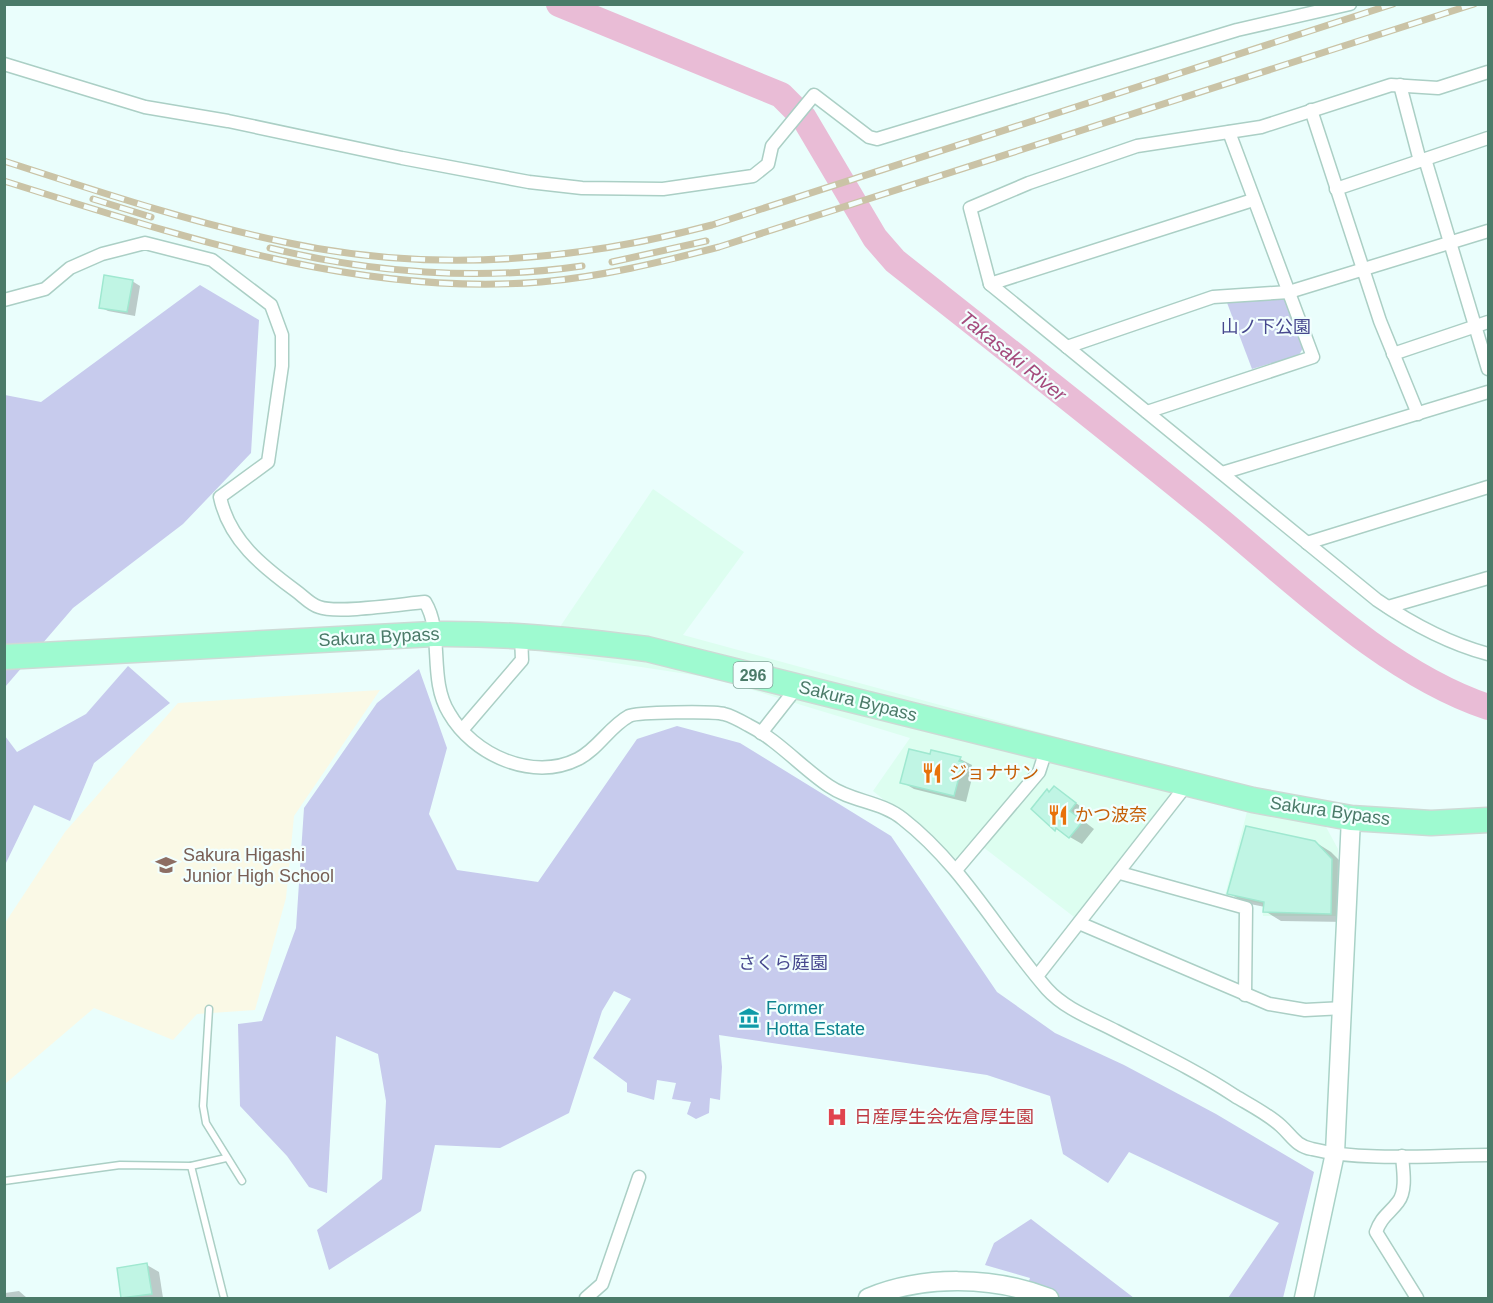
<svg xmlns="http://www.w3.org/2000/svg" width="1493" height="1303" font-family="Arial,'Noto Sans JP',sans-serif">
  <style>
    .commercial { fill: #ddfef0 }
    .education { fill: #faf9e6 }
    .green { fill: #c7cbed }
    .shadow { fill: #0003 }
    .lines { fill: none; stroke-linecap: round; stroke-linejoin: round }
    .river { stroke: #e9bcd6; stroke-width: 26 }
    .building { fill: #c0f5e4; stroke: #9fe8d0; stroke-width: 1.5 }
    .lane-casing { stroke: #abcfc5; stroke-width: 9 }
    .street-casing { stroke: #abcfc5; stroke-width: 15 }
    .secondary-casing { stroke: #a9d2c7; stroke-width: 21 }
    .highway-casing { stroke: #cddad5; stroke-width: 27 }
    .lane { stroke: #fff; stroke-width: 6 }
    .street { stroke: #fff; stroke-width: 12 }
    .secondary { stroke: #fff; stroke-width: 18 }
    .highway { stroke: #9efad0; stroke-width: 24 }
    .rail-casing { stroke: #cac3a6; stroke-width: 7 }
    .rail { stroke: #f2fffe; stroke-width: 4.5; stroke-dasharray: 14; stroke-linecap: butt }
    .labels { text-anchor: middle; dominant-baseline: central; stroke-width: 4.5; stroke-linejoin: round; paint-order: stroke }
    .shield { fill: #f2fffe; stroke: #7da396; stroke-width: 1.5 }
    .shield-label { font-size: 16px; font-weight: bold; fill: #4b7b69 }
    .park-label { font-size: 18px; fill: #47488e; stroke: #f2fffe }
    .street-label { font-size: 18px; fill: #4b7b69; stroke: #f2fffe }
    .food-label { font-size: 18px; fill: #c56008; stroke: #f2fffe; text-anchor: start }
    .education-label { font-size: 18px; fill: #785e54; stroke: #f2fffe; text-anchor: start }
    .culture-label { font-size: 18px; fill: #0d838f; stroke: #f2fffe; text-anchor: start }
    .health-label { font-size: 18px; fill: #be3a42; stroke: #f2fffe; text-anchor: start }
    .water-label { font-size: 20px; font-style: italic; fill: #a54b7d; stroke: #f2fffe }
  </style>
  <rect width="100%" height="100%" fill="#eafefc"/>
  <path class="commercial" d="M653 489 744 552 683 635 1190 773 1325 825 1338 849 1336 916H1263L1262 904 1225 895 1248 808 1178 787 1078 920 983 847 967 868 873 791 910 738 713 678 543 652Z"/>
  <path class="education" d="M380 690 294 816 286 898 255 1010 197 1014 173 1040 94 1008 5 1084V923L65 832 178 703Z"/>
  <g class="green">
    <path d="M200 285 259 320 251 453 183 524 73 608 5 687V395L41 402Z"/>
    <path d="M1277 297 1285 299 1303 348 1299 355 1252 369 1226 300Z"/>
    <path d="M128 666 170 703 94 763 70 821 34 805 5 865V736L17 752 86 714Z"/>
    <path d="M419 669 447 748 429 814 457 870 538 882 637 739 677 726 740 743 891 836 997 992 1055 1033 1124 1065 1216 1114 1314 1172 1283 1298H1228L1279 1223 1129 1152 1108 1183 1063 1154 1050 1096 987 1075 719 1035 722 1067 720 1100 710 1098 709 1113 696 1119 687 1114 691 1102 672 1099 676 1083 657 1080 654 1100 627 1092V1083L593 1058 631 999 614 991 602 1011 569 1113 500 1148 435 1145 421 1211 329 1270 317 1230 382 1179 386 1101 378 1054 336 1036 327 1193 309 1187 287 1156 240 1106 238 1024 262 1021 296 928 304 808 377 703Z"/>
    <path d="M1031 1219 1134 1298H1023L1030 1278 985 1265 994 1243Z"/>
  </g>
  <g class="shadow">
    <path d="M132 281 140 286 135 316 108 311 100 307Z"/>
    <path d="M931 756 960 759 972 765 971 769 974 770 966 802 914 789 902 782Z"/>
    <path d="M1055 788 1087 811 1081 819 1094 829 1082 844 1056 829 1033 809Z"/>
    <path d="M1315 842 1331 852 1348 869 1347 922 1281 921 1265 911V907L1245 903 1229 893Z"/>
    <path d="M147 1265 159 1272 163 1298 122 1297Z"/>
    <path d="M19 1291 27 1298H6L5 1293Z"/>
  </g>
  <g class="lines">
    <path class="river" d="M559 4 781 95 804 118 875 238 895 261C1000 344 1107 428 1211 513 1294 581 1386 673 1488 707"/>
  </g>
  <g class="building">
    <path d="M104 275 133 280 127 312 99 308Z"/>
    <path d="M909 749 930 754 931 750 961 757 959 761 963 762 954 796 900 783Z"/>
    <path d="M1054 786 1076 803 1070 811 1083 821 1069 838 1056 828 1055 831 1031 809 1047 789 1049 792Z"/>
    <path d="M1246 826 1315 841 1332 859 1331 914 1263 912 1264 902 1227 894Z"/>
    <path d="M147 1263 152 1294 121 1298 117 1268Z"/>
  </g>
  <g class="lines">
    <g class="lane-casing">
      <g id="lane">
        <path d="M209 1009 203 1106 206 1123 242 1181"/>
        <path d="M191 1166 226 1158"/>
        <path d="M4 1181 120 1165 191 1166 224 1298"/>
      </g>
    </g>
    <g class="street-casing">
      <g id="street">
        <path d="M4 64 145 107 228 121 402 158 529 182 582 188 663 189 753 176 768 164 772 146 814 95 869 137 877 139 1237 30 1350 4"/>
        <path d="M1488 72 1438 88 1391 85 1261 127 1137 146 1029 183 970 208 990 284 1377 600C1412 624 1447 643 1488 654"/>
        <path d="M1400 85 1420 161"/>
        <path d="M1311 110 1380 321 1418 414"/>
        <path d="M1425 159 1488 369"/>
        <path d="M1336 189 1488 138"/>
        <path d="M990 284 1253 200"/>
        <path d="M4 300 45 289 70 268 102 254 145 243 212 260 271 305 282 335V366L268 462 220 497C229 540 262 566 296 591 303 596 311 605 319 607 337 614 402 604 425 602 444 633 428 679 449 713 473 755 533 782 578 759 598 749 609 727 629 716 637 712 714 711 724 714 732 716 741 721 748 725 778 740 802 768 829 786 852 802 881 801 903 819 963 866 998 933 1047 989 1065 1009 1093 1019 1116 1031 1157 1052 1197 1071 1235 1096 1250 1105 1268 1114 1281 1126 1292 1136 1296 1146 1312 1149 1364 1162 1435 1155 1488 1155"/>
        <path d="M1067 347 1213 297 1289 292 1488 231"/>
        <path d="M1393 354 1488 322"/>
        <path d="M1147 412 1313 357 1229 132"/>
        <path d="M1222 473 1488 392"/>
        <path d="M1307 543 1488 487"/>
        <path d="M1388 607 1488 578"/>
        <path d="M462 730 522 660 521 635"/>
        <path d="M761 733 798 686"/>
        <path d="M956 870 1039 772 1047 747"/>
        <path d="M1120 873 1246 908 1245 995"/>
        <path d="M1079 923 1269 1004 1305 1010 1344 1008"/>
        <path d="M1038 975 1188 783"/>
        <path d="M1402 1156C1403 1169 1407 1191 1398 1202 1389 1214 1381 1217 1376 1232L1417 1298"/>
        <path d="M586 1298 602 1284 639 1177"/>
      </g>
    </g>
    <g class="secondary-casing">
      <g id="secondary">
        <path d="M868 1298C923 1275 993 1276 1049 1298"/>
        <path d="M1304 1298 1335 1153 1351 818"/>
      </g>
    </g>
    <g class="highway-casing">
      <path id="highway" d="M4 657 433 634C505 633 575 640 647 649L1253 800 1351 818 1431 823 1488 820"/>
    </g>
    <use href="#lane" class="lane"/>
    <use href="#street" class="street"/>
    <use href="#secondary" class="secondary"/>
    <use href="#highway" class="highway"/>
    <g class="rail-casing">
      <g id="rail">
        <path d="M4 161C97 191 189 222 284 242 426 273 573 262 712 225L1393 4"/>
        <path d="M4 181C177 235 357 297 541 282 601 277 661 262 719 247L1474 4"/>
        <path d="M93 199 151 217"/>
        <path d="M270 248C371 273 479 281 582 266"/>
        <path d="M612 262 706 241"/>
      </g>
    </g>
    <use href="#rail" class="rail"/>
  </g>
  <defs>
    <g id="restaurant-bare" transform="scale(1.62)"><path d="M-5-6h1v4h1v-4h1v4h1v-4h1v5L-1.5 .5V6h-2V.5L-5-1ZM5-6V6H3V1.5H1.5Q1.5-4 5-6Z" fill="#e8710a" stroke="#f2fffe" stroke-width="2.5" paint-order="stroke"/></g>
    <g id="school-bare" transform="scale(1.62)"><path d="M0-5L7-2L0 1L-7-2ZM-4 1L0 2.5L4 1V4Q0 6-4 4Z" fill="#8d6e63" stroke="#f2fffe" stroke-width="2.5" paint-order="stroke"/></g>
    <g id="museum-bare" transform="scale(1.62)"><path d="M0-6L6-3V-2H-6V-3ZM-5-1h2V3h-2ZM-1-1h2V3h-2ZM3-1h2V3H3ZM-6 4H6V6H-6Z" fill="#0f9aa8" stroke="#f2fffe" stroke-width="2.5" paint-order="stroke"/></g>
    <g id="hospital-bare" transform="scale(1.62)"><path d="M-5-5h3v3.5h4V-5h3V5h-3V1.5h-4V5h-3Z" fill="#e0444e" stroke="#f2fffe" stroke-width="2.5" paint-order="stroke"/></g>
  </defs>
  <g fill-rule="evenodd">
    <use href="#restaurant-bare" x="932" y="773"/>
    <use href="#restaurant-bare" x="1058" y="815"/>
    <use href="#school-bare" x="166" y="865"/>
    <use href="#museum-bare" x="749" y="1018"/>
    <use href="#hospital-bare" x="837" y="1117"/>
  </g>
  <g class="labels">
    <rect class="shield" x="733.5" y="662" width="39" height="26" rx="4.5"/>
    <g class="shield-label">
      <text x="753" y="675">296</text>
    </g>
    <g class="park-label">
      <text x="1266" y="327">山ノ下公園</text>
      <text x="783" y="963">さくら庭園</text>
    </g>
    <g class="street-label">
      <text transform="translate(379 637) rotate(-3)">Sakura Bypass</text>
      <text transform="translate(858 701) rotate(14)">Sakura Bypass</text>
      <text transform="translate(1330 811) rotate(8)">Sakura Bypass</text>
    </g>
    <g class="food-label">
      <text x="949" y="773">ジョナサン</text>
      <text x="1075" y="815">かつ波奈</text>
    </g>
    <g class="education-label">
      <text x="183" y="855">Sakura Higashi<tspan x="183" dy="21">Junior High School</tspan></text>
    </g>
    <g class="culture-label">
      <text x="766" y="1008">Former<tspan x="766" dy="21">Hotta Estate</tspan></text>
    </g>
    <g class="health-label">
      <text x="854" y="1117">日産厚生会佐倉厚生園</text>
    </g>
    <g class="water-label">
      <text transform="translate(1013 356) rotate(39)">Takasaki River</text>
    </g>
  </g>
  <rect width="1493" height="1303" fill="none" stroke="#4b7b69" stroke-width="12"/>
</svg>
